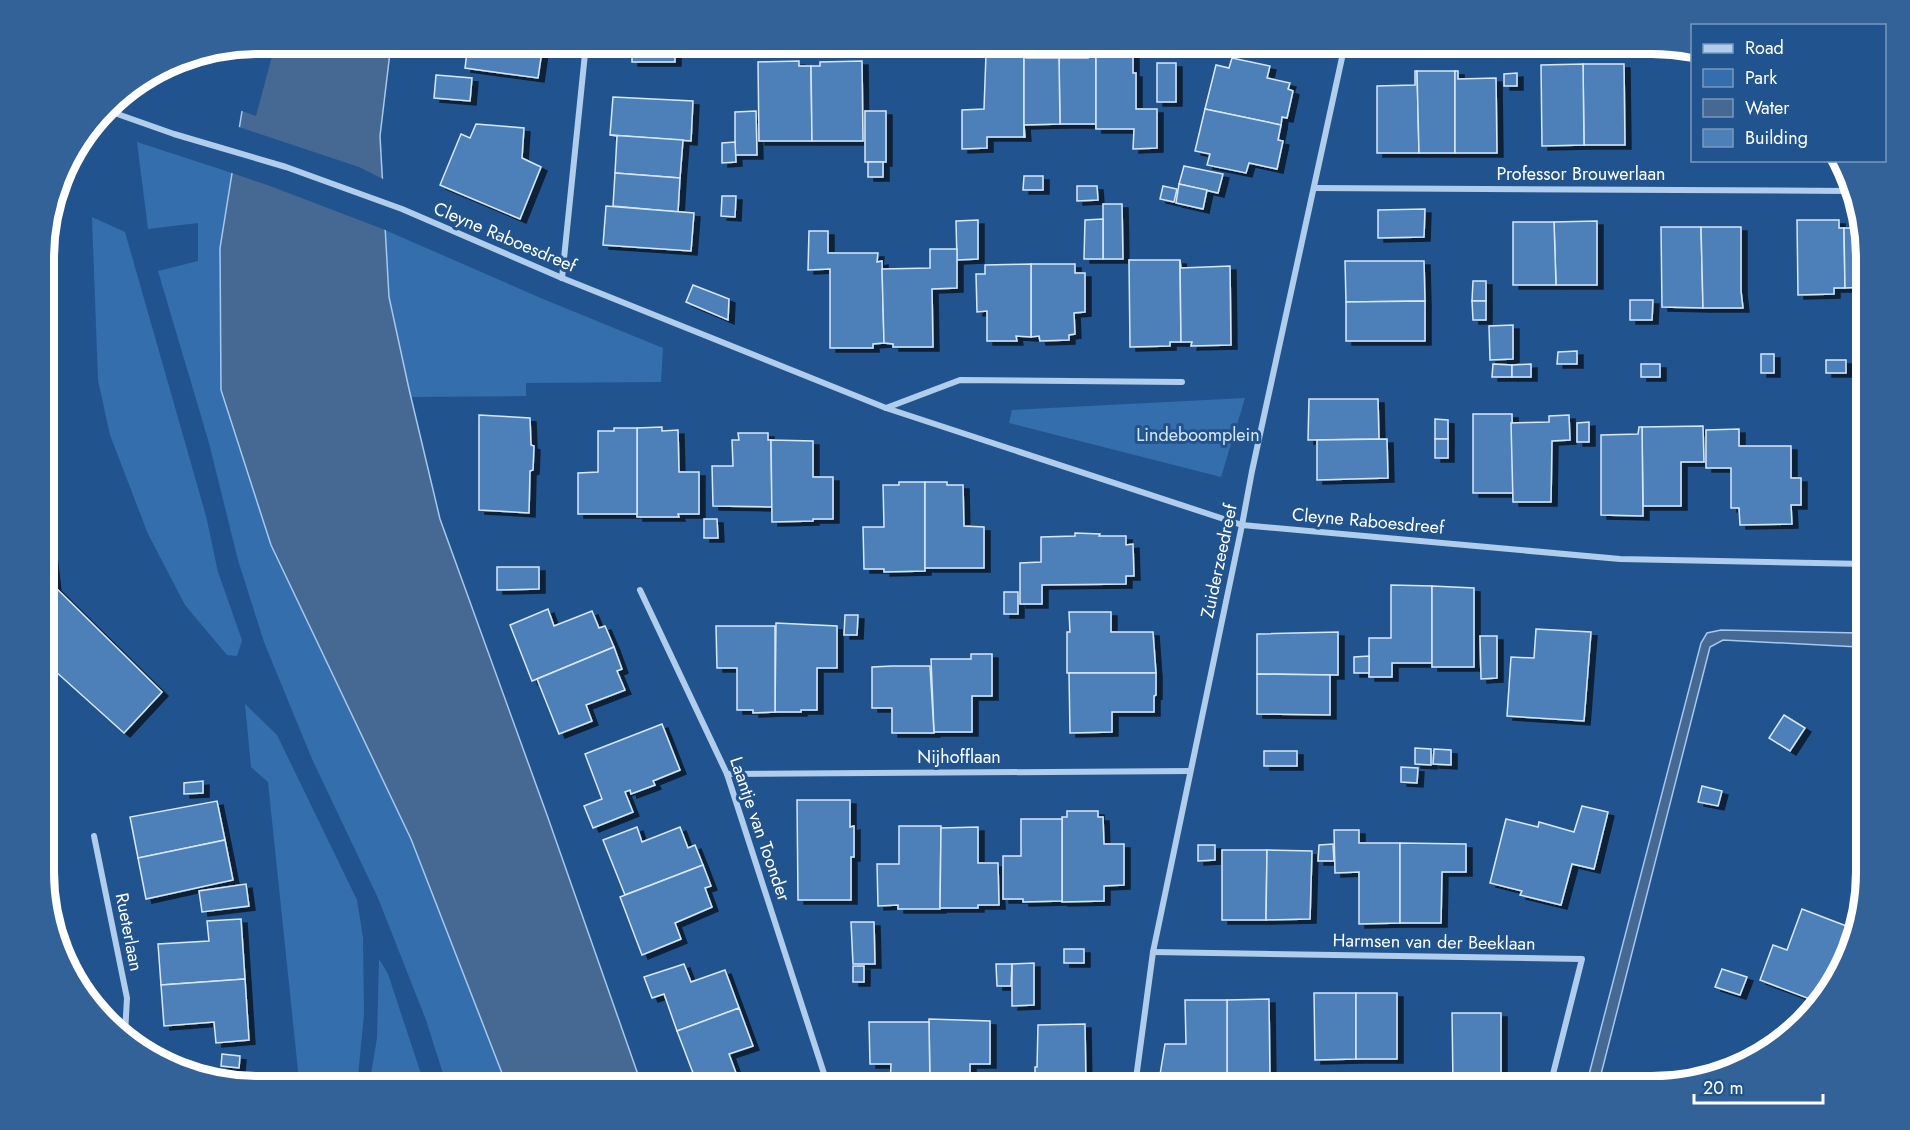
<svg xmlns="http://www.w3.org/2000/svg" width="1910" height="1130" font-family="Jost,sans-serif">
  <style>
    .green { fill: #356eac }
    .water { fill: #456993; stroke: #a5c8ed; stroke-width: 1.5 }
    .pier { fill: #21548f }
    .building { fill: #4e80b8; stroke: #d6e7f9; stroke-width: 1.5; filter: url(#shadow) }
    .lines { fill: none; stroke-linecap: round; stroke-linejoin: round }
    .street { stroke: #b1cdec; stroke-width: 6 }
    .labels { text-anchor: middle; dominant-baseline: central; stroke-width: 6; stroke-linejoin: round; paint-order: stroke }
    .street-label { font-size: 18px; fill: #fff; stroke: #21548f }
    .park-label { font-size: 18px; fill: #d6e7f9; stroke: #21548f }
    .rim { fill: none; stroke: #fff; stroke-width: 8 }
  </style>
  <defs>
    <filter id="shadow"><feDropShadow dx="6" dy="4" stdDeviation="0" flood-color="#0009"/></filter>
  </defs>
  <rect width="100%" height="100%" fill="#21548f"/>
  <g class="green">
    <path d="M137 142 232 173 220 248 411 839 507 1086H447L426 1020 378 898 312 759 264 642 238 560 209 443 158 271 198 261V223L148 229Z"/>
    <path d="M92 217 125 232 206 516 218 572 242 640 237 656 227 655 185 605 148 534 110 435 98 380Z"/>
    <path d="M385 230 543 299 663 348 661 382 526 383V396L411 397 389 297Z"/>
    <path d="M1245 398 1221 477 1009 423 1012 410Z"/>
    <path d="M245 704 277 735 357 900 363 938 364 1014 357 1086H298L299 1080 268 782 251 767Z"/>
    <path d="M379 959 388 974 425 1086H369L377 1038Z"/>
  </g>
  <g class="water">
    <path d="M255 44H391L380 136 389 297 409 389 440 519 547 815 642 1086H507L411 839 271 545 221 390 220 248 248 74Z"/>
    <path d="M1721 630 1859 633 1866 635V649L1859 647 1723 640 1710 647 1598 1086H1586L1701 643 1707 633Z"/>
  </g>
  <g class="pier">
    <path d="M254 44 274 49 256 116 239 110 245 73 252 45Z"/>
    <path d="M236 126 359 167 385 180 388 231 270 186 229 172Z"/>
  </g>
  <g class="building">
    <path d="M468 44H543L538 78 465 68Z"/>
    <rect x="632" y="44" width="43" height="18"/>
    <rect x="1521" y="44" width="23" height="4"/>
    <path d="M1088 53H1096V129V124H1060L1059 58H1088Z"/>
    <path d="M1096 53 1133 54V73H1136V109H1157V148L1133 149 1134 129H1096Z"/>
    <path d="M986 54H1024V137H987V148L962 149V110L984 109Z"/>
    <path d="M1024 54H1026V58H1059L1060 124 1024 125 1025 137H1024Z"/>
    <path d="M1232 58 1270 66 1267 78 1290 83 1288 89 1293 91 1287 118 1282 117 1281 125 1205 109 1216 65 1229 68Z"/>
    <path d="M799 61V66H811L812 141H759L758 62Z"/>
    <path d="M862 61 863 141H812L811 66H820V62Z"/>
    <rect x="1157" y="63" width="19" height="39"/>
    <path d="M1583 64H1624L1625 145H1584Z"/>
    <path d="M1583 64 1584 145 1542 146 1541 65Z"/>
    <path d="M1415 71H1417L1419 153H1377V86L1415 85Z"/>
    <path d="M1417 71H1455V153H1419Z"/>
    <path d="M1455 71H1458V79L1496 78 1497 153H1455Z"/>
    <path d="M1517 73V86H1504V74Z"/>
    <path d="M436 75 472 78 470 101 434 98Z"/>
    <path d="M613 97 693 101 691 141 610 135Z"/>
    <path d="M1205 109 1281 125 1278 140 1283 141 1277 169 1249 163 1246 173 1207 165 1210 154 1195 151Z"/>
    <path d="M756 111 757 155H735V112Z"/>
    <rect x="865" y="111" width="21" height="51"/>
    <path d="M476 124 524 128 522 158 541 167 520 219 440 185 461 134 470 138Z"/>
    <path d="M610 135 683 140 680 178 615 173 617 136Z"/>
    <path d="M735 142 736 162 722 163V143Z"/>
    <rect x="868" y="162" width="15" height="15"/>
    <path d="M1184 166 1223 174 1218 193 1179 184Z"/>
    <path d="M615 173 680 178 678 212 613 206Z"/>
    <path d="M1024 176H1043V190H1023Z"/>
    <path d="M1179 184 1207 190 1203 209 1176 203Z"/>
    <path d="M1077 186H1097L1098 200 1077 201Z"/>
    <path d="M1163 186 1177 189 1174 202 1160 199Z"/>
    <path d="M722 196H736L735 217 721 216Z"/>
    <path d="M1103 204H1122L1123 259H1103Z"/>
    <path d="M606 206 694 213 691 251 603 245Z"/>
    <path d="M1425 209 1424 237 1378 238V210Z"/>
    <path d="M1103 219V259H1084L1085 220Z"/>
    <path d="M978 220V259L957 260 956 221Z"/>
    <path d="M1797 220H1839V228H1844L1845 288H1834V294L1798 295Z"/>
    <path d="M1597 221V285H1556L1554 222Z"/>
    <path d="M1513 222H1554L1556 285H1513Z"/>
    <path d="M1661 227H1701L1703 308 1662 307Z"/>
    <path d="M1701 227H1741V291L1743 308H1703Z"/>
    <path d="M1844 228H1861L1866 244V287L1845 288Z"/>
    <path d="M809 231H828V253H878L877 262 882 261 884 343 873 344V348H830V269L808 270Z"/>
    <path d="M930 249H957V288L932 289 933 347H893V344L884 343 882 269 930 268Z"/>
    <path d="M1129 260H1180L1181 342H1170V346L1130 347Z"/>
    <path d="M1180 260 1181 268 1230 266 1231 345 1191 346 1192 342H1181Z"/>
    <path d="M1345 261H1424L1425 301 1346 302Z"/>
    <path d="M1031 264H1075V273H1085V312L1074 313 1075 334 1069 335V340L1040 341 1039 336 1031 337Z"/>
    <path d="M1031 264V337L1016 336 1017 341H987V311L977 312 976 274H985V265Z"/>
    <path d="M1473 281H1486V301H1472Z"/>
    <path d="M693 285 729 299 728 320 686 302Z"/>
    <path d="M1630 300H1653L1652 320H1630Z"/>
    <path d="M1425 301V341H1346V302Z"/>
    <path d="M1472 301H1486V320H1473Z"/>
    <path d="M1513 325V359L1490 360 1489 326Z"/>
    <path d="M1577 351V364H1557L1558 352Z"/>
    <rect x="1761" y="354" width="13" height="19"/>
    <rect x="1826" y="360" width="20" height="13"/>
    <path d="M1493 364 1512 365V377H1492Z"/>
    <path d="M1531 364V377H1512V365Z"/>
    <rect x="1641" y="364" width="19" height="13"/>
    <path d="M1309 399H1378L1379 439 1308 440Z"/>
    <path d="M1473 414H1512L1513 493H1473Z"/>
    <path d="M479 415 530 418 531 445 534 446 533 470 530 471 529 513 479 510Z"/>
    <path d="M1569 415 1570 440 1552 441 1551 502H1513L1511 423 1549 422V416Z"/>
    <path d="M1435 419 1448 420V439H1435Z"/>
    <path d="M1589 422V442H1577V423Z"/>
    <path d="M1703 426 1704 462H1681V506H1643L1642 427Z"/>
    <path d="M662 427V431L678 430 679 472H699V514H678L679 517H637V428Z"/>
    <path d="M1639 427H1642L1643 516 1601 515V435L1638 434Z"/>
    <path d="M614 428H637V514H578V473L598 472V431H614Z"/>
    <path d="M1739 429V446H1791V478H1801V505H1791L1792 524 1740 525 1739 508H1731V468H1706V430Z"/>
    <path d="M738 433H768V440H771L772 507 713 506 712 466H733L732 440H739Z"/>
    <path d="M1387 439 1388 478 1317 480V440Z"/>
    <rect x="1435" y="439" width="13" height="19"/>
    <path d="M771 440 813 441V477H833V519H813V521L772 522Z"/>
    <path d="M899 482H925V571L884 572V569H864L863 527H884L883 485H899Z"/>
    <path d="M925 482H947V485H963L964 526 984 527V568H925Z"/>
    <path d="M45 502 55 587 162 692 124 733 45 662Z"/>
    <path d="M704 519H717L718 538H704Z"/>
    <path d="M1075 533 1100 534 1099 536H1126V545L1133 544 1134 576H1126V584L1042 585V604H1020V563L1041 562V537L1075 536Z"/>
    <path d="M497 567H539V589L497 590Z"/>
    <path d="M1391 585 1432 586V663H1392V677H1369V638H1391Z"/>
    <path d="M1432 586 1474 588V667H1432Z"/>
    <rect x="1004" y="592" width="14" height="22"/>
    <path d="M548 609 554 626 592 611 599 628 605 626 614 647 532 681 510 625Z"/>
    <path d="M1069 612H1111V632H1153L1156 673H1067V632H1070Z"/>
    <path d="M845 615H858L857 635H844Z"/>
    <path d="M776 623 837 626V668H817V710H801V712H775Z"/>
    <path d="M716 626H775V712L753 713V710H737V668H717Z"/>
    <path d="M1536 629 1591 632 1584 721 1507 716 1511 657 1534 658Z"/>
    <path d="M1338 632V675L1257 674V634Z"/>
    <path d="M1480 636H1497V678L1481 679Z"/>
    <path d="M614 647 622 669 617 671 625 690 586 705 592 721 559 734 537 679Z"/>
    <path d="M971 654H992V696H972V732H934L931 659H971Z"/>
    <path d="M1369 656V673H1354V657Z"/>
    <path d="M892 666H930L934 733H892V708H872V667Z"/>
    <path d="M1069 673H1156V695L1154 696V712H1112V732L1070 733Z"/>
    <path d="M1257 674 1330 675V715L1257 714Z"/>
    <path d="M1784 715 1805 728 1790 751 1769 738Z"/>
    <path d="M662 724 680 770 653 781 655 785 631 794 630 790 625 792 633 812 593 828 584 806 602 799 585 754Z"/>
    <path d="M1415 748 1431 749V765L1415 764Z"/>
    <path d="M1434 749 1451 750V765L1433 764Z"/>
    <rect x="1264" y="751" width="33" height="15"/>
    <path d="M1401 767 1418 768 1417 783 1401 782Z"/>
    <path d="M203 781V793L184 794V783Z"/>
    <path d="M1702 786 1722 791 1718 806 1698 802Z"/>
    <path d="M797 800H850V827L854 826V857H851V900H798Z"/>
    <path d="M217 801 225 840 138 858 130 817Z"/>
    <path d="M1582 806 1608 812 1594 869 1572 864 1561 905 1520 895 1522 891 1490 883 1506 819 1538 827 1539 822 1574 832Z"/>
    <path d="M1067 811H1098V817H1103L1104 844H1124V885L1104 886V901L1062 902V817H1067Z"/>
    <path d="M1021 819H1062V901L1023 902V899H1003V856H1021Z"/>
    <path d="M1866 824V848L1854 838Z"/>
    <path d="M899 826H941L940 909H898V905L878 906 877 864H899Z"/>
    <path d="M637 827 642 842 680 827 688 848 695 845 703 865 625 895 603 840Z"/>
    <path d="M978 827V863H998L999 905H978V908H940L941 828Z"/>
    <path d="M1334 830H1359V843H1400V923L1359 924V872L1335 873Z"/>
    <path d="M225 840 233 880 146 899 138 858Z"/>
    <path d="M1400 843 1466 844V872H1442L1441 923H1400Z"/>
    <path d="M1333 844 1334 861H1318L1319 845Z"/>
    <path d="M1198 845H1215V860L1198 861Z"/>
    <path d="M1222 850H1267L1266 920H1222Z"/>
    <path d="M1267 850 1312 851 1310 919 1266 920Z"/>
    <path d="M703 865 711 886 705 888 712 907 675 923 681 939 642 955 620 897Z"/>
    <path d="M246 884 249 906 202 912 199 891Z"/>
    <path d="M1802 909 1849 927 1853 918 1856 920 1836 981 1815 1001 1760 980 1773 945 1787 950Z"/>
    <path d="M241 919 245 979 161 985 158 944 209 941 207 921Z"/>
    <path d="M851 922H874L875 964H853Z"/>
    <rect x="1064" y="949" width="20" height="14"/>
    <path d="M1034 963V1005L1012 1006V964Z"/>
    <path d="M684 964 691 982 725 970 739 1008 677 1031 664 994 652 998 644 977Z"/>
    <path d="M996 964H1012L1011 986H997Z"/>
    <rect x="853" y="966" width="11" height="16"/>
    <path d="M1722 969 1747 977 1740 995 1715 987Z"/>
    <path d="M245 979 249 1040 216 1043 214 1022 164 1026 161 985Z"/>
    <path d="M1314 993H1356V1059L1315 1060Z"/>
    <rect x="1356" y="993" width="41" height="66"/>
    <path d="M1269 999 1270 1080H1227V1000Z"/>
    <path d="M1185 1000H1227V1080L1159 1081 1165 1044H1186Z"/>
    <path d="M739 1008 753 1046 729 1054 736 1073 698 1086 677 1031Z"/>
    <path d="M1452 1013H1501V1086H1433V1085L1453 1084Z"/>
    <path d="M929 1019 990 1021V1064H970V1086H930Z"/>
    <path d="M869 1022H929L930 1086H890L891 1064H870Z"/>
    <path d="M1085 1024 1086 1086H1035V1067H1037L1038 1025Z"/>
    <path d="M222 1054 240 1056 239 1068 221 1066Z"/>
    <rect x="1294" y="1074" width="22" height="12"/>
  </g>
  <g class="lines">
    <g class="street">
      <path d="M106 110 174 134 286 167 402 209 562 278 886 408 1242 525 1620 559 1866 564"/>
      <path d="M1314 188 1848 191"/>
      <path d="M562 278 586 44"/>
      <path d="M886 408 960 380 1182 382"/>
      <path d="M640 590 727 774 828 1086"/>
      <path d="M727 774 1190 771"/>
      <path d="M94 836 127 998 125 1034"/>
      <path d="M1153 952 1582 959 1550 1086"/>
      <path d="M1135 1086 1153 952 1242 525 1252 471 1345 44"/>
    </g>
  </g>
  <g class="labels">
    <g class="street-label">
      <text x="1581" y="174">Professor Brouwerlaan</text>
      <text transform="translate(505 237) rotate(23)">Cleyne Raboesdreef</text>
      <text transform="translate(1368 521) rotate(5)">Cleyne Raboesdreef</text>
      <text transform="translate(1219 561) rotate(-78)">Zuiderzeedreef</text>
      <text x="959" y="757">Nijhofflaan</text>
      <text transform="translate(760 829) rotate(71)">Laantje van Toonder</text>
      <text transform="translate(129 932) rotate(79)">Rueterlaan</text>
      <text transform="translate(1434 942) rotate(1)">Harmsen van der Beeklaan</text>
    </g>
    <g class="park-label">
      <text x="1198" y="435">Lindeboomplein</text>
    </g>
  </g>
  <path d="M0 0H1910V1130H0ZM258 54H1652A204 204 0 0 1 1856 258V872A204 204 0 0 1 1652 1076H258A204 204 0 0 1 54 872V258A204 204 0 0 1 258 54Z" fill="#336298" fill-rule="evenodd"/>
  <path class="rim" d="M258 54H1652A204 204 0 0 1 1856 258V872A204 204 0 0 1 1652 1076H258A204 204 0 0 1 54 872V258A204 204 0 0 1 258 54Z"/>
  <rect x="1691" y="24" width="195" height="138" fill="#21548f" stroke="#7a98bc" stroke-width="1.5"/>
  <rect x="1703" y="44" width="30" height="9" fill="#b1cdec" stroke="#7a98bc" stroke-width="1.5"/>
  <text x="1745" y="54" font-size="18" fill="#ffffff">Road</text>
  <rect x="1703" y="69" width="30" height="18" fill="#356eac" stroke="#7a98bc" stroke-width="1.5"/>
  <text x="1745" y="84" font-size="18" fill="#ffffff">Park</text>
  <rect x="1703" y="99" width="30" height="18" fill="#456993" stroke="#7a98bc" stroke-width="1.5"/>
  <text x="1745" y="114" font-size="18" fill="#ffffff">Water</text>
  <rect x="1703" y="129" width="30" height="18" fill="#4e80b8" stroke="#7a98bc" stroke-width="1.5"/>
  <text x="1745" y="144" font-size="18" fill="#ffffff">Building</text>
  <path d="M1694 1094v9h129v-9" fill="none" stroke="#ffffff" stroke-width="3"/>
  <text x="1703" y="1094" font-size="18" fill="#ffffff" stroke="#21548f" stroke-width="4.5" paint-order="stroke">20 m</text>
</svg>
